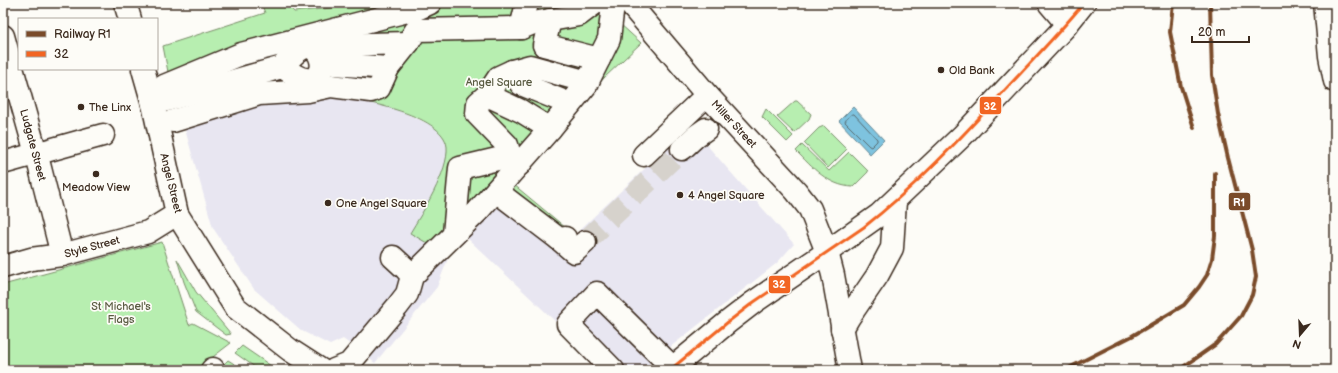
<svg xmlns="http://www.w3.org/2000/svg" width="1338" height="373" font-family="'Balsamiq Sans',sans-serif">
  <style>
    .built { fill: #e8e6f1 }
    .green { fill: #b7eeb0; stroke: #798c67 }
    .water { fill: #7ec3df; stroke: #638692 }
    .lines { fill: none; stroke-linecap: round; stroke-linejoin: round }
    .shore { stroke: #56676b; stroke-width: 1 }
    .minor-tunnel { stroke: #d6d2cc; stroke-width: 22; stroke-dasharray: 22 11; stroke-linecap: butt }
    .minor-casing { stroke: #3b2a1e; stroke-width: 25 }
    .highway-casing { stroke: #3b2a1e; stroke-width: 25 }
    .minor { stroke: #fdfcf7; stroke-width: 22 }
    .highway { stroke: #fdfcf7; stroke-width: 22 }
    .bus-1-casing { stroke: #fdfcf7; stroke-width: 6 }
    .bus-1 { stroke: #f26522; stroke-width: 3 }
    .rail-1-casing { stroke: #fdfcf7; stroke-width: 7 }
    .rail-1 { stroke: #7a4b2a; stroke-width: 4 }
    .poi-dot { fill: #3b2a1e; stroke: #fdfcf7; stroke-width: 1.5 }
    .labels { text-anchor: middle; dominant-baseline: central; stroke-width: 3.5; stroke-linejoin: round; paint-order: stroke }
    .poi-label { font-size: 11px; fill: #3b2a1e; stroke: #fdfcf7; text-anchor: start }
    .park-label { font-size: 11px; fill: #5a5b42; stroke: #fdfcf7 }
    .street-label { font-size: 11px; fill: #3b2a1e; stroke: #fdfcf7 }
    .line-badge { stroke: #fdfcf7; stroke-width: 1.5 }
    .badge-label { font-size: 11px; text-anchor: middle; font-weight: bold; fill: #fff }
  </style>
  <rect width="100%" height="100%" fill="#fdfcf7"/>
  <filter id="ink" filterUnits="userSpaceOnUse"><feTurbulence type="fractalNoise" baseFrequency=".025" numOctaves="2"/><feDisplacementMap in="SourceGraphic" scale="8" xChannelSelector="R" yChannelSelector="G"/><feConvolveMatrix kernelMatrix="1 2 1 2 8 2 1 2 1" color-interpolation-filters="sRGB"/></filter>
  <g filter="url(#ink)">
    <path class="built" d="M342 92 405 113 437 128 444 137 447 146 571 238 690 126 794 244 777 263 641 370H614L556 322 466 237 449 256 437 287 375 363 343 339 330 345 302 331 254 289 213 228 184 126 215 112Z"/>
    <g class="green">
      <path d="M261 3H286L294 12 331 8 351 3H597L641 43 604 78 513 184 566 228 561 234 506 192 449 256 410 233C422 213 449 171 447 147 444 113 354 99 327 95L322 25 168 72 163 46 265 13Z"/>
      <path d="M795 101H797L811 114 809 119 794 133 777 117Z"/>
      <path d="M766 109 793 136 787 142 762 117Z"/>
      <path d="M824 126 847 149 828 168 804 143 819 128Z"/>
      <path d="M802 145 829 171 849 152 868 171V172L853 187C828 186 812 167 796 151Z"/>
      <path d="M162 242 189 325 193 323 231 343 196 370H3V285Z"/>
      <path d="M177 259 196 292 231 334 226 335 196 312 184 282Z"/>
      <path d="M242 346 274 368V370H259L235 353Z"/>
      <path d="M228 360 244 370 219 369Z"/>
    </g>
    <path class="water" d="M853 107 884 140 870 154 839 121Z"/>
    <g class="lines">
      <path class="shore" d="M852 114H854L877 139V141L871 147 869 146 845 122 846 120Z"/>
      <path class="minor-tunnel" d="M585 242 682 149"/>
      <g class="minor-casing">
        <g id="minor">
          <path d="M1049 3 1067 24"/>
          <path d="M1325 3 1330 56 1335 81"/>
          <path d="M550 20 544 45 599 59"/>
          <path d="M521 28 527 3"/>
          <path d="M3 36 39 164 62 255"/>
          <path d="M333 45 408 43"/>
          <path d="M334 64 388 68"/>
          <path d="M512 71 521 84 570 104"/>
          <path d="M164 86 241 54 419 8 430 3"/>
          <path d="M487 95 521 111 550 129"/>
          <path d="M153 104 282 67C287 62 292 55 298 51 322 34 333 83 305 79 297 78 289 71 282 67"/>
          <path d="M173 121 259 94 308 91 331 86 371 91 379 88 388 68 408 43 416 30 521 28 533 23 579 15 595 3"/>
          <path d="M682 149 696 136 706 129"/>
          <path d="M644 155 707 95"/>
          <path d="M3 163 103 135"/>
          <path d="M520 164 510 156 507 145 477 114 478 103 487 95 499 77 512 71 530 66 588 82"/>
          <path d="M496 191 559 239 565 238"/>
          <path d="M454 234 460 168 510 156"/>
          <path d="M559 239 574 252 585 242"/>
          <path d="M827 252 879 215 962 136 1064 28 1084 3"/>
          <path d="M3 267 31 259 62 255 148 232 177 214"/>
          <path d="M412 276 477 212 550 129 586 85 609 39 613 5 611 3"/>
          <path d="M842 329 849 317 877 276 892 248 895 201"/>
          <path d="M212 370 213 369"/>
          <path d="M334 370 349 364 397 307 407 294 412 276 406 269 393 257"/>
          <path d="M613 370 568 324 597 293 673 368"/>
        </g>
      </g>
      <g class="highway-casing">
        <g id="highway">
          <path d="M125 3 130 19"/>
          <path d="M629 3 707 95 796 191 810 209 827 252 833 275 850 370"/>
          <path d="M143 69 153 104 177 214 235 307 290 350 321 370"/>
          <path d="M670 370 728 322 754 302 827 252"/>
        </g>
      </g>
      <use href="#minor" class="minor"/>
      <use href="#highway" class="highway"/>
      <g class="bus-1-casing">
        <path id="bus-1" d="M670 370 728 322 754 302 864 227C914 188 961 138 1004 91 1031 62 1059 33 1084 3"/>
      </g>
      <use href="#bus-1" class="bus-1"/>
      <g class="rail-1-casing">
        <g id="rail-1">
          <path d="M1173 3 1170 32 1181 87 1194 128"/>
          <path d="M1065 370 1132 336 1184 305 1199 287 1207 275 1212 259 1215 236V173"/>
          <path d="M1179 370 1216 344 1241 316 1252 295 1256 277 1252 250 1228 158 1218 114 1212 75 1210 3"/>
        </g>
      </g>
      <use href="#rail-1" class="rail-1"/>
    </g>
  </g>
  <g class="poi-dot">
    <circle cx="941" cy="70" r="4"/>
    <circle cx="81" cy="107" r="4"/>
    <circle cx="96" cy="174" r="4"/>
    <circle cx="680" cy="195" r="4"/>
    <circle cx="328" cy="203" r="4"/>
  </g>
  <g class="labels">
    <g class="poi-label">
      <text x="949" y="70">Old Bank</text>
      <text x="89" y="107">The Linx</text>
      <text x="96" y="187" text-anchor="middle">Meadow View</text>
      <text x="688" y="195">4 Angel Square</text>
      <text x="336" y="203">One Angel Square</text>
    </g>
    <g class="park-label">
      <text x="499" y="82">Angel Square</text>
      <text x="121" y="306">St Michael's<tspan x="121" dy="13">Flags</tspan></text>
    </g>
    <g class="street-label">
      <text transform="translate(734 124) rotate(47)">Miller Street</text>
      <text transform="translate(33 145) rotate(75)">Ludgate Street</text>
      <text transform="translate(171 183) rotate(76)">Angel Street</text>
      <text transform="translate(92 247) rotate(-15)">Style Street</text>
    </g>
  </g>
  <g class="line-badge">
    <rect x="979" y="96" width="23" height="19" rx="4" fill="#f26522"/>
    <rect x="1228" y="192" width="23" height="19" rx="4" fill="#7a4b2a"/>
    <rect x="768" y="275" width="23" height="19" rx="4" fill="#f26522"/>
  </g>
  <g class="badge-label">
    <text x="990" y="110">32</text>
    <text x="1239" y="206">R1</text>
    <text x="779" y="288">32</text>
  </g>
  <rect width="1338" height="373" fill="none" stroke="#fdfcf7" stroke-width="16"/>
  <rect x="8" y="8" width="1322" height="357" fill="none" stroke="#3b2a1e" stroke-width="1.5" filter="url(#ink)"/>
  <rect x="18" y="18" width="140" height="52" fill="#fdfcf7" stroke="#afa8a0"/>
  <rect x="26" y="31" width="20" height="6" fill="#7a4b2a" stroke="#afa8a0"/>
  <text x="54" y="38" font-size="12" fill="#3b2a1e">Railway R1</text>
  <rect x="26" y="51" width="20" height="6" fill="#f26522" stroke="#afa8a0"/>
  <text x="54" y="58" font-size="12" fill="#3b2a1e">32</text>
  <g transform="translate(1300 335) rotate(199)" stroke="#fdfcf7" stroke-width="3" paint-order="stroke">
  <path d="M0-3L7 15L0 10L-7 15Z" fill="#3b2a1e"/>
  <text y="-6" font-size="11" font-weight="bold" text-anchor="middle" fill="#3b2a1e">N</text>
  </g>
  <path d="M1192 36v6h57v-6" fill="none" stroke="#3b2a1e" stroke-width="2"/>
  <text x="1198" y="36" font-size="12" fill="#3b2a1e" stroke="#fdfcf7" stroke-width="3" paint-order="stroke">20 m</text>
</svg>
